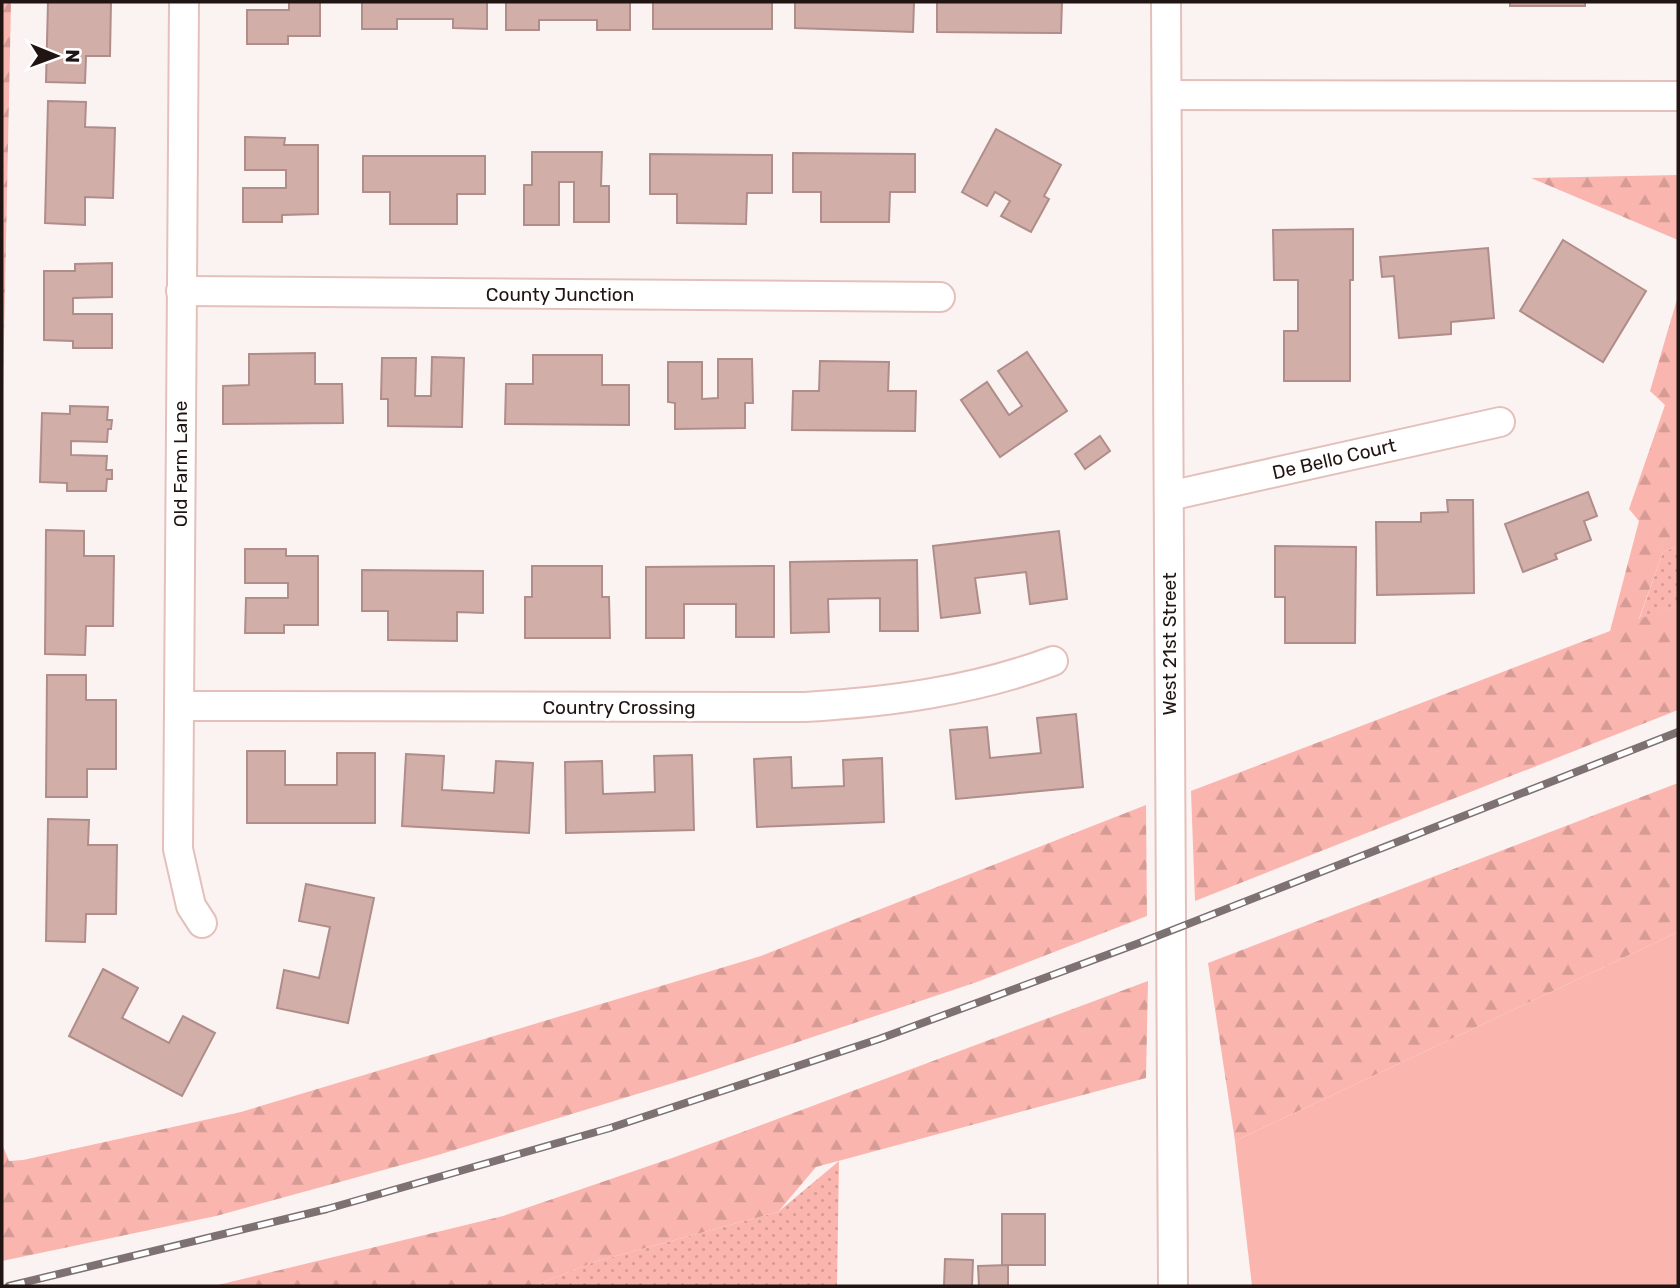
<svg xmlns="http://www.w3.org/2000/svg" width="1680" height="1288" font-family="Rubik,sans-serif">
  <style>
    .grass { fill: url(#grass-dots) }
    .forest { fill: url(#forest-firs) }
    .park { fill: #fab5ae }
    .building { fill: #d2aea9; stroke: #b08d89; stroke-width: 2 }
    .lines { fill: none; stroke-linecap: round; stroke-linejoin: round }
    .minor-casing { stroke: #e4c0bb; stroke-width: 32 }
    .minor { stroke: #fff; stroke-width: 28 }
    .rail-casing { stroke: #7d7271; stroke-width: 8 }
    .rail { stroke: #fff; stroke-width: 5; stroke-dasharray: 16; stroke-linecap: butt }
    .labels { text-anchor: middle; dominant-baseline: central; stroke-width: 6; stroke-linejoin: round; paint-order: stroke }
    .street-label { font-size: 19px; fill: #211513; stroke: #fff }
  </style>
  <defs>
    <pattern id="grass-dots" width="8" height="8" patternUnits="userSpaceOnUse" patternTransform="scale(1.75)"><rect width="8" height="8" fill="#fab5ae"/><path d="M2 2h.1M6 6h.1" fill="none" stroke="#d69b95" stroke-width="1.8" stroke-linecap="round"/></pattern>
    <pattern id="forest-firs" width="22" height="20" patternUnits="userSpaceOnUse" patternTransform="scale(1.75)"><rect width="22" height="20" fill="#fab5ae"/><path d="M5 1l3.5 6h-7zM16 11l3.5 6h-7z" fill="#d69b95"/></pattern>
  </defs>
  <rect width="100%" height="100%" fill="#fbf3f2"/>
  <g class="grass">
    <path d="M1678 546V605L1639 620 1663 552Z"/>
    <path d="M839 1161 837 1286H534L594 1262 778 1212Z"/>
  </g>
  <g class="forest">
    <path d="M2 2H11L2 435Z"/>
    <path d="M1678 175V240L1531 178Z"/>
    <path d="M1678 296V546L1663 552 1639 619 1678 605V710L1195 901 1191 791 1610 631 1639 521 1629 509 1665 405 1650 391Z"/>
    <path d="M1678 783V932L1235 1141 1208 963Z"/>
    <path d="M1146 805 1147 916 977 982 696 1076 438 1155 216 1216 2 1261V1144L9 1161 23 1160 241 1112 761 956Z"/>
    <path d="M1148 981 1146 1078 816 1167 778 1212 594 1262 534 1286H214L503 1216 675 1157Z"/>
  </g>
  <path class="park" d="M1678 932V1286H1252L1235 1141Z"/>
  <g class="building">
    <path d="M48 2H111L110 56H86L85 83 46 82Z"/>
    <path d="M289 2H320V36H288V44H247V10H289Z"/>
    <path d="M362 2H487V29L453 28V19H397V29H362Z"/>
    <path d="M506 2H630V30H597V20H539V30H506Z"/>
    <rect x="653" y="2" width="119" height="27"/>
    <path d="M795 2H914L913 32 795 28Z"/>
    <path d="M937 2H1062L1061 33 937 32Z"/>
    <rect x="1510" y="2" width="75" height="4"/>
    <path d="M48 101 86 102 85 127 115 128 113 198 85 197V225L45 223Z"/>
    <path d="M996 129 1061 165 1044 196 1049 199 1031 232 1001 216 1010 201 995 192 987 206 962 192Z"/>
    <path d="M245 137 285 138 284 145H318V214L282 215V222H243V188H286V170H245Z"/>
    <path d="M532 152H602L601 186H609V222H574V182H559V225H524V185H532Z"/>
    <path d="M793 153 915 154V192H890L889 222H821V192H793Z"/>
    <path d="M650 154 772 155V193H747L746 224 677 223V194H650Z"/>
    <path d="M363 156H485V194H457V224H390V192H363Z"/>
    <path d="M1353 229V280H1350V381H1284V331H1298V280H1274L1273 230Z"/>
    <path d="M1563 240 1646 291 1603 362 1520 311Z"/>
    <path d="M1488 248 1494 318 1451 322V334L1399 338 1394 276 1382 277 1380 257Z"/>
    <path d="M112 263V297L73 298V314H112V348H73V341L44 340V271H75V264Z"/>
    <path d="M1027 352 1067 411 1000 457 961 400 987 382 1009 415 1022 406 998 371Z"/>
    <path d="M315 353V384H342L343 423 223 424V386L249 385V354Z"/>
    <path d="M533 355H602V385H629V425L505 424 506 384H533Z"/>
    <path d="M432 357 464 358 462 427 388 426V399H381L382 358H416L415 396H431Z"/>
    <path d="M718 359H752L753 403H745V428L675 429V403L668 402V362H702V399L718 398Z"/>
    <path d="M820 361 889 362 888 391H916L915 431 792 430 793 391H819Z"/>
    <path d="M70 406 108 407 107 420H112L111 429H108L107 442 71 441V455L107 456 106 470H112V479H107L106 491H67V483L40 482 42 413 70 414Z"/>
    <path d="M1100 436 1110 451 1085 469 1075 454Z"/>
    <path d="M1588 492 1597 516 1584 521 1591 540 1555 554 1557 559 1523 572 1505 524Z"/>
    <path d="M1447 500H1473L1474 593 1377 595 1376 522H1421V513L1448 512Z"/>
    <path d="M46 530 84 531V556H114L113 626H86L85 655 45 654Z"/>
    <path d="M1059 531 1067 599 1030 604 1026 572 975 578 980 613 941 618 933 546Z"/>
    <path d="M1275 546 1356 547 1355 643H1285V597H1275Z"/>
    <path d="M245 549H286V556H318V625H284V633H245L246 598H288V583H245Z"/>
    <path d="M917 560 918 631H880V598L828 599 829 632 791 633 790 562Z"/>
    <path d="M532 566H602V597H609L610 638H525V597H532Z"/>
    <path d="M774 566V637H736V604H684V638H646V567Z"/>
    <path d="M362 570 483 571V613L457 612V641L388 640V611H362Z"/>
    <path d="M47 675H86V700H116V769H87V797H46Z"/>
    <path d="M1076 714 1083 787 956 799 950 730 987 727 990 758 1041 753 1037 718Z"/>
    <path d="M247 751H285V785H337V753H375V823H247Z"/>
    <path d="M406 754 444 756 442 790 494 793 496 761 533 763 529 833 402 826Z"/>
    <path d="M692 755 694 830 566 833 565 762 602 761 603 794 655 792 654 756Z"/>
    <path d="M791 757 792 788 844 786 843 760 882 758 884 822 757 827 754 759Z"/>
    <path d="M48 819 89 820 88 845H117L116 914H86L85 942 46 941Z"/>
    <path d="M306 884 374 898 348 1023 277 1008 284 970 319 978 330 927 299 921Z"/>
    <path d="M103 969 138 988 122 1018 169 1043 183 1016 215 1033 182 1096 69 1036Z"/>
    <rect x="1002" y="1214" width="43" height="51"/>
    <path d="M945 1259 973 1260 972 1286H944Z"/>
    <path d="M1008 1265V1286H979L978 1266Z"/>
  </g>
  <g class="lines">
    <g class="minor-casing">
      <g id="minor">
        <path d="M184 2 178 849 191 906 202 923"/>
        <path d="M1166 2 1173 1286"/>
        <path d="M1167 95 1678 96"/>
        <path d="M181 291 940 297"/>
        <path d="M1169 496 1500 422"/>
        <path d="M179 706 805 707C889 702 973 691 1053 661"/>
      </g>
    </g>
    <use href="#minor" class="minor"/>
    <g class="rail-casing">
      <path id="rail" d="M9 1286 327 1209 610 1128 879 1039 1142 942 1678 732"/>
    </g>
    <use href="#rail" class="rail"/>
  </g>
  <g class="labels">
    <g class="street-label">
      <text x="560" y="294">County Junction</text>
      <text transform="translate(1334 459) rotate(-13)">De Bello Court</text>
      <text transform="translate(180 464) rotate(-90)">Old Farm Lane</text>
      <text transform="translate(1169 644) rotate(-90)">West 21st Street</text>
      <text x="619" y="707">Country Crossing</text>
    </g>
  </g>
  <rect width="1680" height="1288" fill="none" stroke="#211513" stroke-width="7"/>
  <g transform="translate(56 56) rotate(91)" stroke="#ffffff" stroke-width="5" paint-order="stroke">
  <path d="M0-5L12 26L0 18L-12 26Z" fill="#211513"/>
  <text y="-10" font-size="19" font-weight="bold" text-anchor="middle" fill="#211513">N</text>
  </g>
</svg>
